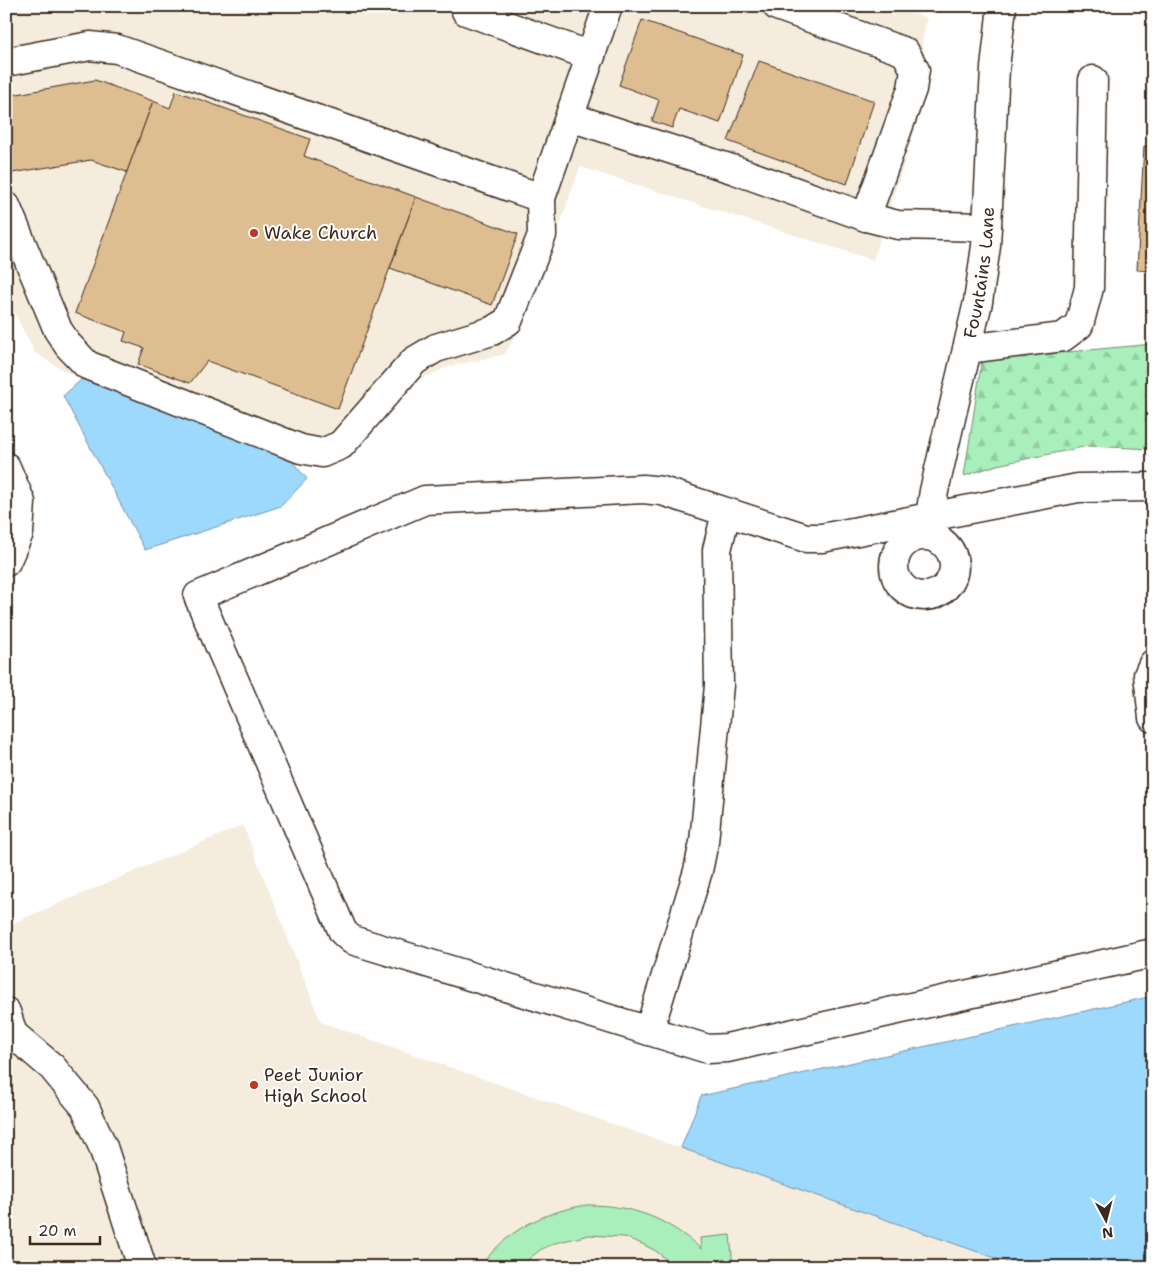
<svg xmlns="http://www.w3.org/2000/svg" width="1159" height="1273" font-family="'Shantell Sans',sans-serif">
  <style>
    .built { fill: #f5ecde }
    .green { fill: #a9efbb; stroke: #728c6c }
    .forest { fill: url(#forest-firs); stroke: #728c6c }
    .water { fill: #9cd9fd; stroke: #7593a4 }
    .building { fill: #debe91; stroke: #3b2a1e }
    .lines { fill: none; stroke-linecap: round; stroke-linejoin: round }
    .minor-casing { stroke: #3b2a1e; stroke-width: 31 }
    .minor { stroke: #fff; stroke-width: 28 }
    .poi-dot { fill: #c8321e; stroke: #fff; stroke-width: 2 }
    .labels { text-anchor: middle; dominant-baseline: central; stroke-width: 4; stroke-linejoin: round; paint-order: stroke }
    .poi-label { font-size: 18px; fill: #3b2a1e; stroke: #fff; text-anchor: start }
    .street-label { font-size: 18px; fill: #3b2a1e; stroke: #fff }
  </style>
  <defs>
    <pattern id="forest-firs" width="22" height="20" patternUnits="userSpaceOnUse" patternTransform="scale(1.25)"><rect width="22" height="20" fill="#a9efbb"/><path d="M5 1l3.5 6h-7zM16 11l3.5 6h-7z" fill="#92cda0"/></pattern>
  </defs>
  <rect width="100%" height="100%" fill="#fff"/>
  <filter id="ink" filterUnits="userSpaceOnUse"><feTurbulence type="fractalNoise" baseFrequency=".02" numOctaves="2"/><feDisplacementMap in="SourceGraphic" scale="10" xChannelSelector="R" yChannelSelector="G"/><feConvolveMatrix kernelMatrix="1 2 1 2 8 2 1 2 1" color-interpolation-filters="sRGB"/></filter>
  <g filter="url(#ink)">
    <g class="built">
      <path d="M6 6H891L927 18 922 41 927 70 925 98 873 260 580 167 529 312 505 354 447 367 416 382 367 433 291 460 66 372 35 353 6 296Z"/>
      <path d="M243 825 321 1022 1021 1267H6V926Z"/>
    </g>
    <path class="green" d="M587 1205C632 1205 667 1218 701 1249L700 1238 730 1235 733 1267H675L656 1251 640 1243 624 1237 589 1235 555 1243 540 1250 519 1267H480C507 1230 542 1212 587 1205Z"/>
    <path class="forest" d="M1153 344V449L1088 446 997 465 964 476 982 360Z"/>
    <g class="water">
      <path d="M82 379 291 460 307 479 281 506 145 550 63 396Z"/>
      <path d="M1153 996V1267H1021L681 1148 701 1096Z"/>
    </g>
    <g class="building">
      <path d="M642 20 743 55 720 123 679 109 672 128 652 121 659 100 619 85Z"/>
      <path d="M759 61 874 101 847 184 728 141Z"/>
      <path d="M95 80 153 101 127 172 91 160 6 174V96Z"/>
      <path d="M176 91 310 139 304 156 416 197 338 409 207 361 190 383 138 364 144 348 123 341 126 332 75 313 153 101 170 108Z"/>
      <path d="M1144 146 1153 147V271L1137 270Z"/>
      <path d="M416 197 518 234 492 305 390 268Z"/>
    </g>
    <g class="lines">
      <g class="minor-casing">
        <g id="minor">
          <path d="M468 6 466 11 591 56"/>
          <path d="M777 6 905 52 915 70 912 89 866 217 898 225 987 227"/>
          <path d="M6 62 90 46 117 49 541 198"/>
          <path d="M570 117 735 170 866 217"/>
          <path d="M6 206 58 330 68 345 87 365 301 449 322 453 341 445 414 361 436 348 492 331 508 321 542 235 541 198 608 6"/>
          <path d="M967 349 1063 337 1079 325 1089 288 1093 80"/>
          <path d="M6 467 21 502 19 533 6 562"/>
          <path d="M1153 487 1078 488 822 538H806L662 491 643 489 425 500 198 596 343 932 352 940 708 1049 727 1048 1153 953"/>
          <path id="s1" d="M927 535 934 491 978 302 986 246 995 68 1002 6"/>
          <circle cx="924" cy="566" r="30"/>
          <path d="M1153 664 1148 675 1153 718"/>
          <path d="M6 1012 13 1034 52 1067 85 1107 103 1147 142 1267"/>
          <path d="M649 1031 698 871 704 842 719 685 717 550 726 513"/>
        </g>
      </g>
      <use href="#minor" class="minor"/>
    </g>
  </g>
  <g class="poi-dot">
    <circle cx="254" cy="233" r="5"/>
    <circle cx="254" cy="1085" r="5"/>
  </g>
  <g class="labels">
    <g class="poi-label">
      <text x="264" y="233">Wake Church</text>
      <text x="264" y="1075">Peet Junior<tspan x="264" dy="21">High School</tspan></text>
    </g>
    <g class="street-label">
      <text stroke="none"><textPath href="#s1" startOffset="268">Fountains Lane</textPath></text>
    </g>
  </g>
  <rect width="1159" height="1273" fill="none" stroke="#fff" stroke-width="25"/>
  <rect x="12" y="12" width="1134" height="1248" fill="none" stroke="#3b2a1e" stroke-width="2" filter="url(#ink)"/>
  <g transform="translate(1106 1220) rotate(173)" stroke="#ffffff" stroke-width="4" paint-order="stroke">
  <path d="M0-4L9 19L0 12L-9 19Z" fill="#3b2a1e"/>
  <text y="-8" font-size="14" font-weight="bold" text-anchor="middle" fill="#3b2a1e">N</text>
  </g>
  <path d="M30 1236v8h70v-8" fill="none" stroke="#3b2a1e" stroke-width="2.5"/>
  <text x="38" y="1236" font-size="15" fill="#3b2a1e" stroke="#ffffff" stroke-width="4" paint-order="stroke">20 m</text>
</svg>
